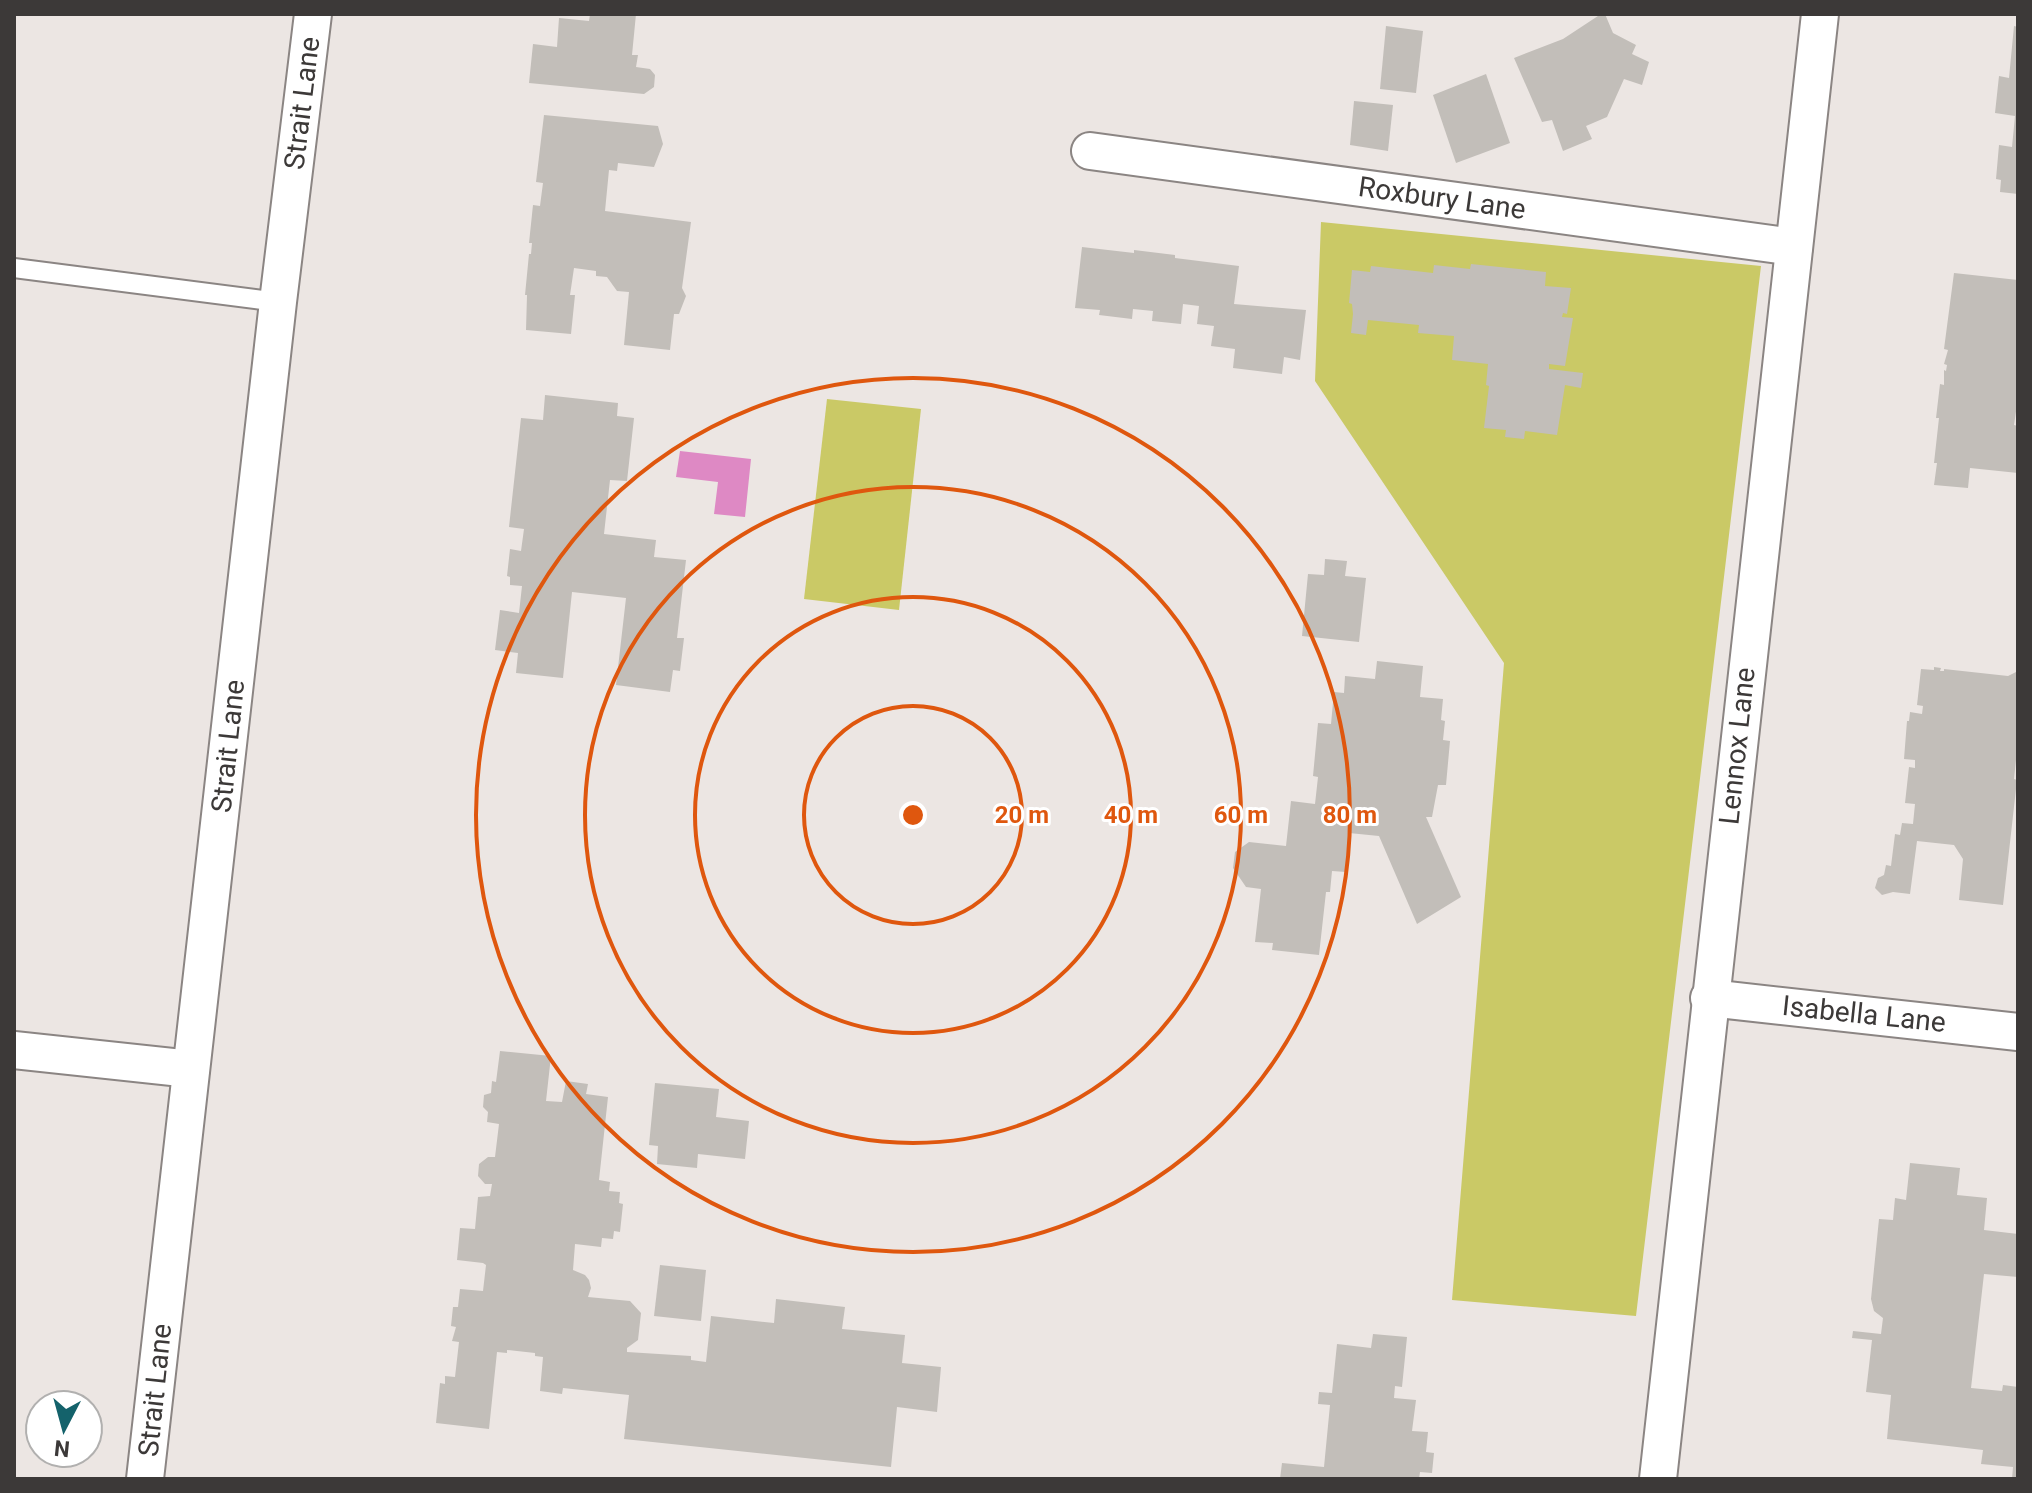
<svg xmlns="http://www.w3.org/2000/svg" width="2032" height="1493" font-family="Roboto,sans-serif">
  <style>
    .green { fill: #cac966 }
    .water { fill: #de89c4 }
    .building { fill: #c2beb9 }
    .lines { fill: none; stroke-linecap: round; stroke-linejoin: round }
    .lane-casing { stroke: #8b8583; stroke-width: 22 }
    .street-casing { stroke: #8b8583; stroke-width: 40 }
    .lane { stroke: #fff; stroke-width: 18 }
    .street { stroke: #fff; stroke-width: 36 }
    .ring { fill: none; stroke: #df570e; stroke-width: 4 }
    .labels { text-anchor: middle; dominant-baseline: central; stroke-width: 6; stroke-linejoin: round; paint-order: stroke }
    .street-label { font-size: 28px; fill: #3c3938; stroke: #fff }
    .centre { fill: #df570e; stroke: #fff; stroke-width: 4 }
    .ring-label { font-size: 24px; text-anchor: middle; font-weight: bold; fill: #df570e; stroke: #fff; stroke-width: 6; stroke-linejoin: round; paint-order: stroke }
  </style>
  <rect width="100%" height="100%" fill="#ece6e3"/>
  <g class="green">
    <path d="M1321 222 1761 266 1636 1316 1452 1300 1504 663 1315 381Z"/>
    <path d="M827 399 921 409 899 610 804 599Z"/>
  </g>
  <path class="water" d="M680 451 751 459 745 517 714 514 718 482 676 477Z"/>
  <g class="building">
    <path d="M590 14H636L632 55H638L636 67 650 69 655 75 654 87 644 94 529 83 533 44 557 47 559 18 589 21Z"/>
    <path d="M1601 14H1605L1613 33 1636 45 1632 54 1649 62 1642 85 1624 79 1607 117 1586 126 1592 139 1563 151 1552 120 1542 122 1514 58 1563 39Z"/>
    <path d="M1386 26 1423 31 1416 93 1380 89Z"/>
    <path d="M2014 26 2018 27V194L2000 192 2001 180 1996 179 1999 145 2012 147 2015 116 1995 113 1999 76 2009 78Z"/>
    <path d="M1486 74 1510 143 1456 163 1433 95Z"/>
    <path d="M1354 101 1393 105 1388 151 1350 145Z"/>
    <path d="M544 115 658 126 663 144 654 167 618 163 617 171 609 170 605 211 691 222 682 288 686 296 679 314H674L670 350 624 345 629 292 617 291 607 277 596 276V271L574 268 570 295H575L571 334 526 330 527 295H525L529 254H531L532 243H529L533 205 540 206 543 183 536 182Z"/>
    <path d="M1082 247 1134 253V250L1175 255V258L1239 266 1234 304 1306 310 1300 360 1284 357 1282 374 1233 368 1235 349 1211 346 1214 326 1197 324 1199 306 1183 304 1181 324 1152 321 1153 311 1133 309 1132 319 1099 315 1100 310 1075 308Z"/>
    <path d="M1471 264 1546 272 1545 286 1571 288 1567 314 1563 313 1562 317 1573 318 1565 366 1549 364V369L1583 373 1581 388 1565 385 1557 435 1525 431 1524 439 1505 437 1506 430 1484 428 1489 386 1486 385 1488 364 1452 360 1454 336 1418 333 1419 325 1368 320 1366 335 1351 333 1353 314 1352 304 1349 303 1352 270 1370 272 1371 266 1433 273 1434 265 1470 269Z"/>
    <path d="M1954 273 2018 280V398L2014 425 2018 426V473L1970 468 1968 488 1934 485 1937 463H1934L1939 418H1936L1940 384 1944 385V370L1946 371 1947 365 1944 364 1948 350 1944 349Z"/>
    <path d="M545 395 618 403 617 416 634 418 627 481 610 480 604 534 656 540 654 557 686 560 677 638H684L680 671 673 670 670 692 616 685 626 598 572 592 563 678 516 673 518 653 495 650 500 610 519 613 522 586 510 585V577L507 576 510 549 521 551 524 529 509 527 521 418 543 420Z"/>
    <path d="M1325 559 1347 561 1345 576 1366 578 1359 642 1302 636 1308 574 1324 575Z"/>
    <path d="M1377 661 1423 666 1420 697 1443 699 1441 720 1445 721 1443 740 1450 741 1446 785H1438L1432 817H1426L1461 897 1417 924 1379 836 1349 833 1346 872 1332 871 1330 892H1326L1319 955 1272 950 1273 943 1255 942 1261 889 1246 887 1233 868 1235 852 1249 842 1286 846 1291 801 1315 804 1318 777 1313 776 1318 723 1331 724 1334 692 1344 693 1345 676 1375 679Z"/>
    <path d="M1934 667 1941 668 1940 671H1944V669L2008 676 2018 671V741L2014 779 2017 780 2003 905 1959 900 1963 859 1954 845 1917 841 1910 894 1893 892 1882 895 1875 888 1878 878 1884 875 1886 865 1891 866 1895 834 1900 835 1902 823 1913 824 1915 804 1905 803 1909 767 1915 768V760L1904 759 1907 721H1909L1910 712 1922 714 1923 706 1917 705 1921 669 1934 670Z"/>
    <path d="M500 1051 551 1056 546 1101 562 1102 566 1081 588 1084 586 1094 608 1097 599 1180 610 1182 609 1191 620 1192 619 1203 623 1204 620 1232 614 1231 613 1239 602 1238 601 1247 575 1244 573 1270 585 1275 589 1280 591 1288 588 1297 630 1301 641 1313 638 1340 627 1348V1352L691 1356V1360L706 1362 711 1316 774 1323 776 1299 845 1307 842 1329 905 1335 902 1363 941 1367 937 1412 897 1407 891 1467 624 1439 629 1395 563 1388 562 1394 540 1391 543 1357 535 1356V1353L507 1350V1353L497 1352 489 1429 436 1423 440 1383 445 1384V1376L455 1377 459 1342 452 1341 456 1327 451 1326 453 1307H458L460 1289 483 1291 486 1265 483 1263 457 1260 460 1228 475 1229 478 1197 490 1196 492 1184H485L478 1176 479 1164 488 1157H495L499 1124 487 1122 488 1112 483 1107 484 1095 491 1093 492 1081 496 1082Z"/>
    <path d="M655 1083 719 1089 716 1117 749 1121 745 1159 698 1154 697 1168 657 1164 658 1146 649 1145Z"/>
    <path d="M1910 1163 1960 1168 1957 1195 1987 1198 1984 1230 2018 1234V1277L1984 1274 1971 1388 2002 1391 2003 1385 2018 1387V1479H2012L2013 1467 1981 1464 1983 1450 1887 1439 1891 1395 1866 1392 1872 1340 1852 1338 1853 1331 1881 1334 1883 1318 1874 1311 1871 1299 1879 1219 1893 1220 1895 1198 1906 1200Z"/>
    <path d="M660 1265 706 1270 701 1321 654 1316Z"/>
    <path d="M1373 1334 1407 1337 1402 1387 1395 1386 1394 1398 1416 1400 1412 1431 1428 1432 1426 1452 1434 1453 1432 1473 1420 1472 1419 1479H1280L1282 1463 1324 1467 1330 1405 1318 1404 1319 1392 1332 1393 1337 1344 1371 1348Z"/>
  </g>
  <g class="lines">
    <g class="lane-casing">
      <path id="lane" d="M14 268 278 302"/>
    </g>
    <g class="street-casing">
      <g id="street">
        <path d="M1090 151 1794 247"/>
        <path d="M1709 998 2018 1032"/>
        <path d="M14 1050 191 1069"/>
        <path d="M145 1479 278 302 313 14"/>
        <path d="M1658 1479 1820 14"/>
      </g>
    </g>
    <use href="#lane" class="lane"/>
    <use href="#street" class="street"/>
  </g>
  <g class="ring">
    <circle cx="913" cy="815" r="109"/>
    <circle cx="913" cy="815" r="218"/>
    <circle cx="913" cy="815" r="328"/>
    <circle cx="913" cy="815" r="437"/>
  </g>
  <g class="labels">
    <g class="street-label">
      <text transform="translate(302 103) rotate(-83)">Strait Lane</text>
      <text transform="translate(1442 198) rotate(8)">Roxbury Lane</text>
      <text transform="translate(228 746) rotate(-84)">Strait Lane</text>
      <text transform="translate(1737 746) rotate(-84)">Lennox Lane</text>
      <text transform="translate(1864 1014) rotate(6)">Isabella Lane</text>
      <text transform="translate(155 1390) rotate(-84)">Strait Lane</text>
    </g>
  </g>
  <circle cx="913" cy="815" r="12" class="centre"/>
  <g class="ring-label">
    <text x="1022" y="823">20 m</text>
    <text x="1131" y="823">40 m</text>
    <text x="1241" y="823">60 m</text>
    <text x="1350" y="823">80 m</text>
  </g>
  <rect width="2032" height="1493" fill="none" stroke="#3c3938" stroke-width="32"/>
  <g transform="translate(64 1429) rotate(186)"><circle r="38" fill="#ffffff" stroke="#b1b0af" stroke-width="2"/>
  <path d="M0-6L14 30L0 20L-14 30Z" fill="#14626b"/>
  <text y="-12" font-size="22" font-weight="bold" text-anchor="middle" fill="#3c3938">N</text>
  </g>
</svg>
